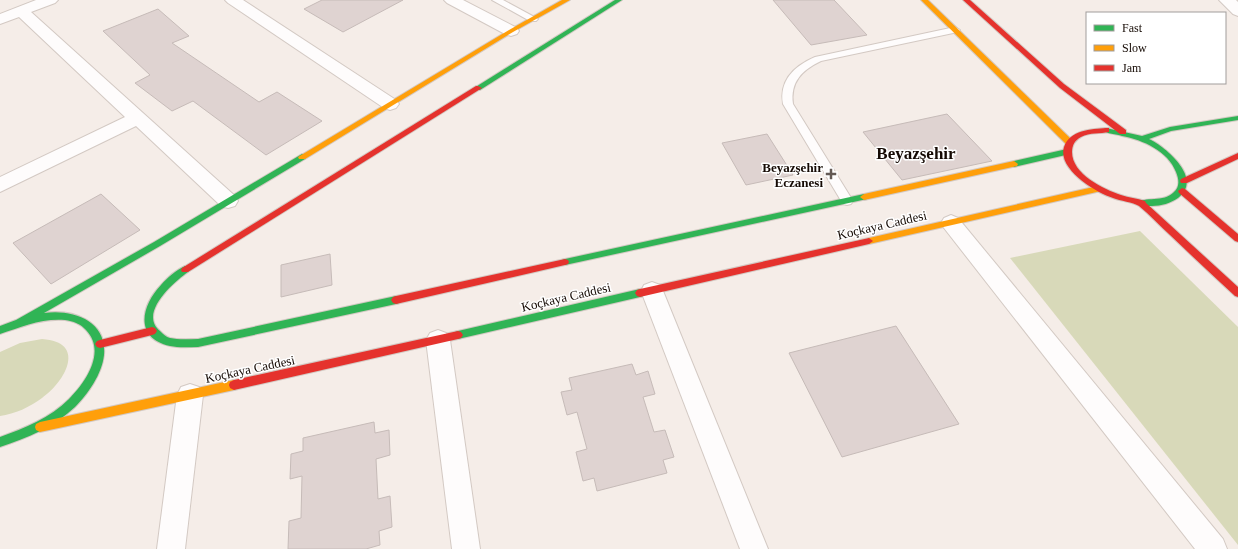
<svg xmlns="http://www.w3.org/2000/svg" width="1238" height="549" font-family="'Times New Roman',serif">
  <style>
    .green { fill: #d8d9b9 }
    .building { fill: #dfd3d1; stroke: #c6bbb8 }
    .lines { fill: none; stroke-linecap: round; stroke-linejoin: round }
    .lane-casing { stroke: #d3c9c3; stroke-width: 2 }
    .street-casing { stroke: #d3c9c3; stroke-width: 2 }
    .fast-casing { stroke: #d3c9c3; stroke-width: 2 }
    .slow-casing { stroke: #d3c9c3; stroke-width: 2 }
    .jam-casing { stroke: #d3c9c3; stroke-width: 2 }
    .lane { fill: #fefcfc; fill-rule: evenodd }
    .street { fill: #fefcfc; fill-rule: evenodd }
    .fast { fill: #30b455; fill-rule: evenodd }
    .slow { fill: #ff9f0a; fill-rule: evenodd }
    .jam { fill: #e5322d; fill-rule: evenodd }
    .poi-dot { fill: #635954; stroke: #fff; stroke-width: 1.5 }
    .labels { text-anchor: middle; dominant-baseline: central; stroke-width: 3; stroke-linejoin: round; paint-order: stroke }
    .poi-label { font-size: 13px; font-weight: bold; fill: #150a04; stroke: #fff; text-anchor: end }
    .street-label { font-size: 13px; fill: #150a04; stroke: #fff }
    .district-label { font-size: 17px; font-weight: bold; fill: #150a04; stroke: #fff }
  </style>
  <rect width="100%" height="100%" fill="#f5ede8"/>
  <g class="green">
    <path d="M1140 231 1238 327V545L1010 258Z"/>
    <path d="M42 339C87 342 66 381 42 398 30 407 15 414 0 416V352L20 343Z"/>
  </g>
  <g class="building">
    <path d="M322 0H403L343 32 304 9Z"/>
    <path d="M773 0H834L867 35 811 45Z"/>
    <path d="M158 9 189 36 172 43 259 102 277 92 322 121 266 155 193 101 172 111 135 83 150 75 103 31Z"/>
    <path d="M947 114 992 161 902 180 863 132Z"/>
    <path d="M767 134 793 175 746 185 722 143Z"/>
    <path d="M101 194 140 230 51 284 13 243Z"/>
    <path d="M330 254 332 285 281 297V265Z"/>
    <path d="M896 326 959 424 842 457 789 353Z"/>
    <path d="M632 364 636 375 648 371 655 394 643 397 654 432 665 430 674 457 663 460 667 473 597 491 594 478 583 481 576 452 587 449 577 412 567 415 561 392 572 390 569 378Z"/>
    <path d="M374 422 375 433 389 430 390 455 376 459 378 499 390 496 392 527 379 531 380 545 366 549H288L289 521 301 518 302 476 290 479 291 454 303 451V438Z"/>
  </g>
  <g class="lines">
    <g class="lane-casing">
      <g id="lane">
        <path d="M492 0H503L538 19 536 21H530Z"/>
        <path d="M955 27 960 30 958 32 821 61C802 70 790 82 793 104L853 201 851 204 847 205 843 204 783 104C779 81 794 66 815 57Z"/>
      </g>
    </g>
    <g class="street-casing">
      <g id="street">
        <path d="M36 0H58L55 3 31 12 235 196 238 201 235 206 228 208 221 206 136 126 0 192V177L125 117 19 17 0 24V14Z"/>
        <path d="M225 0H243L396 100 399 104 396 108 390 110 384 108 228 3Z"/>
        <path d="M444 0H463L517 28 519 31 517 34 511 36 505 34 447 3Z"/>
        <path d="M1219 0H1236L1238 2V16L1233 14Z"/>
        <path d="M951 215 958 218 1223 539 1227 549H1195L944 228 941 223 944 218Z"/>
        <path d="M652 282 660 285 663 291 768 549H740L641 291 644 285Z"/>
        <path d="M438 330 446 333 450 340 480 549H452L426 340 430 333Z"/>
        <path d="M190 384 199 387 203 395 185 549H157L177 395 181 387Z"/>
      </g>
    </g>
    <g class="fast-casing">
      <g id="fast">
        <path d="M615 0H622L480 90H478L474 88Z"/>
        <path d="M1238 116V120L1171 131 1149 139C1166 147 1204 179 1178 198 1171 203 1161 206 1152 206 1147 206 1141 207 1138 203 1143 196 1164 203 1174 192 1180 187 1179 179 1176 172 1168 151 1143 140 1122 136 1116 134 1107 134 1102 130L1106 128 1142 136 1170 127Z"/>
        <path d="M1067 149 1071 152 1070 154 1014 167 1010 164 1014 161Z"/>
        <path d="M302 154 305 155 306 157 305 159 160 246 44 313C72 309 107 320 104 355 102 374 88 394 75 407 54 427 27 438 0 447V437C25 428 50 418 69 399 85 383 107 352 86 330 81 324 73 321 65 320 42 318 21 327 0 334V326L16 320 154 242Z"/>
        <path d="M864 194 867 195 868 197 867 199 565 265 562 264 561 262 562 260 565 259Z"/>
        <path d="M185 266 188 268 189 270 188 272C174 282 138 313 160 331 163 334 166 337 170 338 179 340 189 339 198 339L396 296 399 297 401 300 399 303 396 304 198 347C189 347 179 348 170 346 134 338 141 306 161 285 167 278 176 270 185 266Z"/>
        <path d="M640 289 643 290 645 293 643 296 640 297 458 339 455 338 453 335 455 332 458 331Z"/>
      </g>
    </g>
    <g class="slow-casing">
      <g id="slow">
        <path d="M562 0H570L513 32 305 159H299L298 157 509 30Z"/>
        <path d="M921 0H928L1072 140V144H1066Z"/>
        <path d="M1014 161 1018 164 1017 166 864 200 860 197 864 194Z"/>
        <path d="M1098 186 1101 187 1102 189 1101 191 869 244 865 241 869 238Z"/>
        <path d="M234 380 238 382 239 385 238 388 234 390 40 432 36 430 35 427 36 424 40 422Z"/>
      </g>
    </g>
    <g class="jam-casing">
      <g id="jam">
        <path d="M963 0H970L1064 84 1126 130V134H1120L1060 88Z"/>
        <path d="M476 86H478L482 88 188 272H182L181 270 182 268Z"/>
        <path d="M1106 128H1109V132C1100 134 1090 132 1081 137 1075 140 1072 145 1072 152 1072 174 1103 189 1121 195 1129 198 1137 198 1145 201L1146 203 1238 287V297L1235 296C1213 276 1192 256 1170 235 1160 226 1150 215 1139 206 1133 202 1120 201 1113 198 1096 193 1057 169 1064 147 1070 130 1091 129 1106 128Z"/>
        <path d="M1238 153V159L1187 183H1181L1180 181 1181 179Z"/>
        <path d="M1182 188 1185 189 1238 234V242L1235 241 1179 193 1178 191Z"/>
        <path d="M869 238 873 241 869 244 640 297 637 296 635 293 637 290 640 289Z"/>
        <path d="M565 259 568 260 569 262 568 264 565 265 396 304 393 303 391 300 393 297 396 296Z"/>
        <path d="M152 327 155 328 157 331 155 334 152 335 100 348 97 347 95 344 97 341 100 340Z"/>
        <path d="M458 331 461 332 463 335 461 338 458 339 234 390 230 388 229 385 230 382 234 380Z"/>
      </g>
    </g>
    <use href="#lane" class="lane"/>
    <use href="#street" class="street"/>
    <use href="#fast" class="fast"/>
    <use href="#slow" class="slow"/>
    <use href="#jam" class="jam"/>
  </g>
  <path class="poi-dot" d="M829 168h4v4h4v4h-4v4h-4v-4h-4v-4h4z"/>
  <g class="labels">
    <g class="poi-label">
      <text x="823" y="167">Beyazşehir<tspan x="823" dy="15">Eczanesi</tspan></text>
    </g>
    <g class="street-label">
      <text transform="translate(882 225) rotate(-13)">Koçkaya Caddesi</text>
      <text transform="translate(566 297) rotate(-13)">Koçkaya Caddesi</text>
      <text transform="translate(250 369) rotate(-12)">Koçkaya Caddesi</text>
    </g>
    <g class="district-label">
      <text x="916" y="153">Beyazşehir</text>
    </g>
  </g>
  <rect x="1086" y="12" width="140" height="72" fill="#ffffff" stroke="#a19d9b"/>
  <rect x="1094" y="25" width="20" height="6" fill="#30b455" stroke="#a19d9b"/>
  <text x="1122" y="32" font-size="12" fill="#150a04">Fast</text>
  <rect x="1094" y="45" width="20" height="6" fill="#ff9f0a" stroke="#a19d9b"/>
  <text x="1122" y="52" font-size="12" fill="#150a04">Slow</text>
  <rect x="1094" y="65" width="20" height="6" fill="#e5322d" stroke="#a19d9b"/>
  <text x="1122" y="72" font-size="12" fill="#150a04">Jam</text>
</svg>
